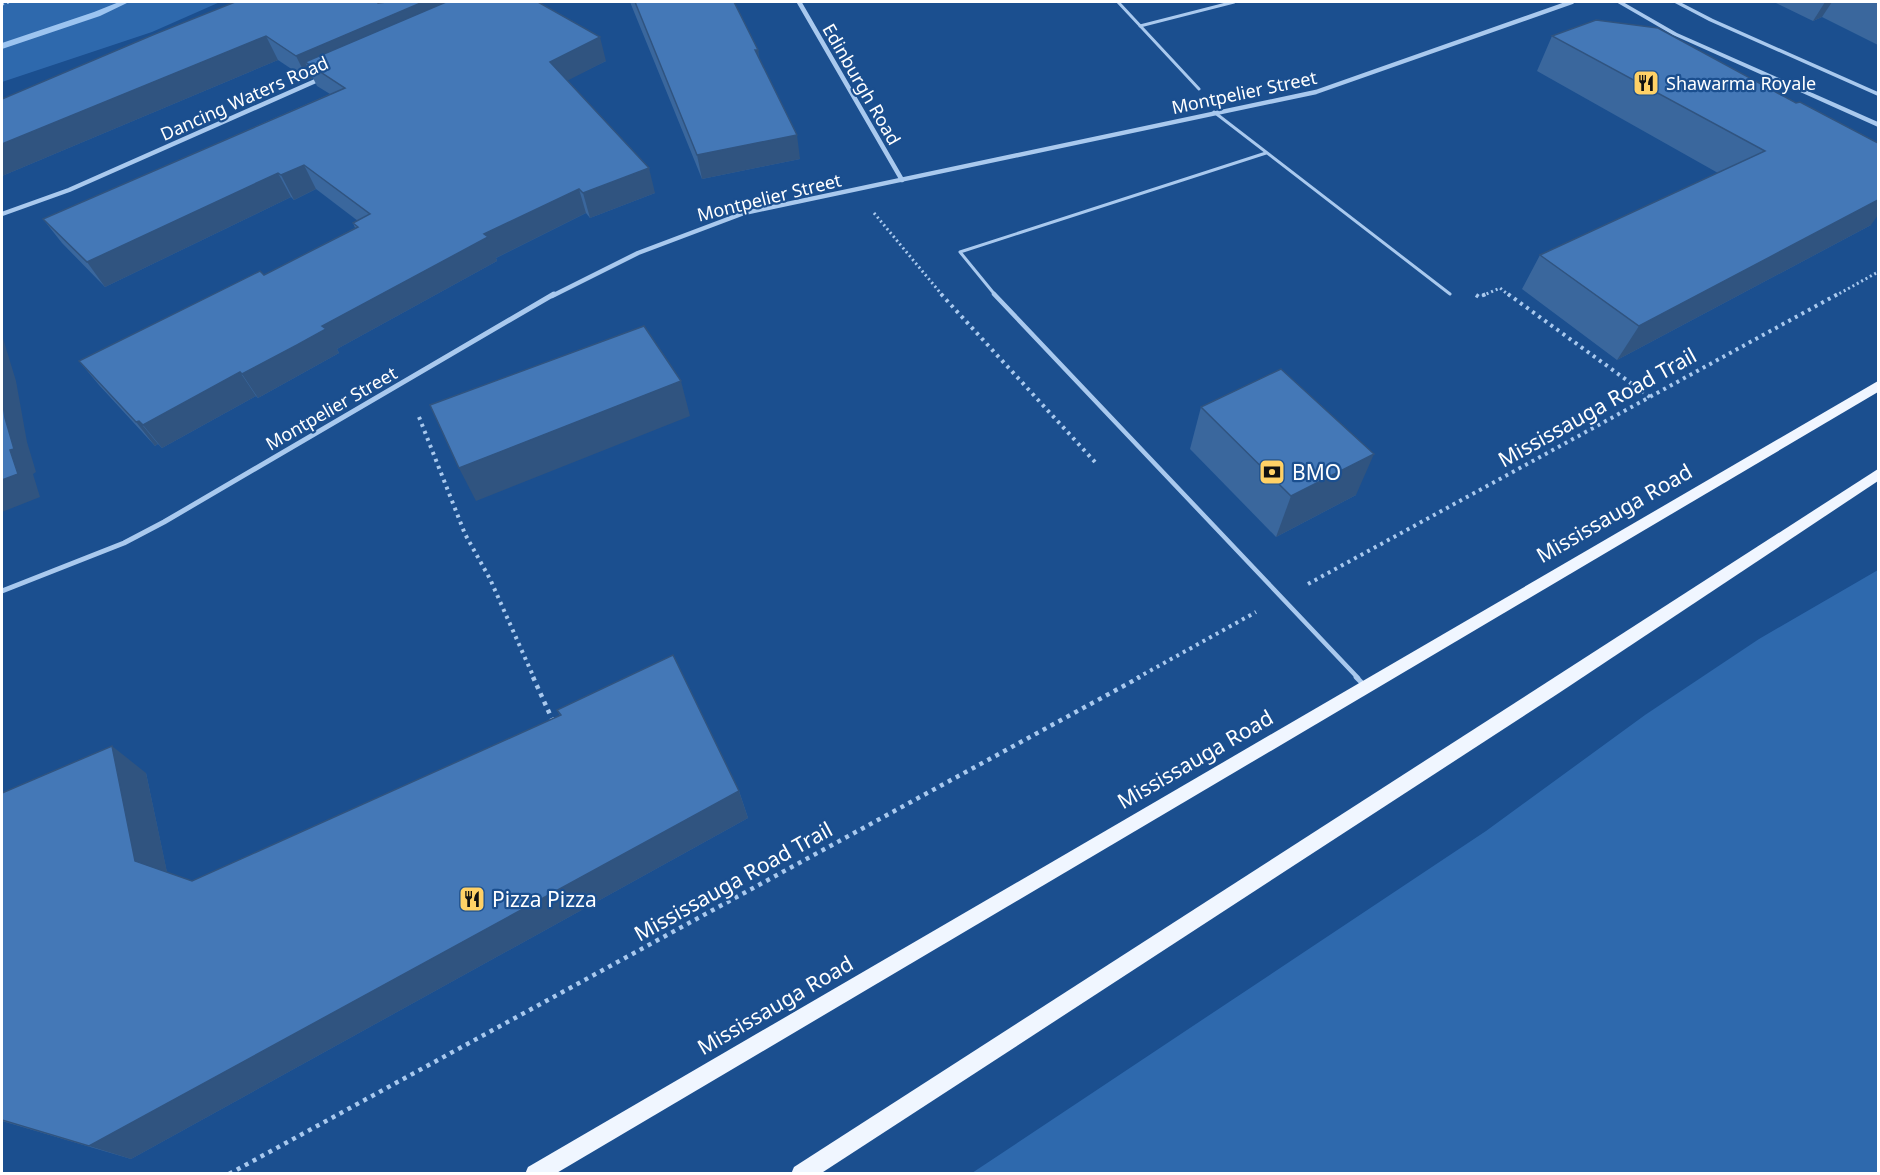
<svg xmlns="http://www.w3.org/2000/svg" width="1880" height="1175" font-family="'Noto Sans',sans-serif">
  <style>
    .green { fill: #2e69ad }
    .lines { fill: none; stroke-linecap: round; stroke-linejoin: round }
    .stream { fill: #9cc4f0; fill-rule: evenodd }
    .path-far2 { stroke: #a9c9ee; stroke-width: 3; stroke-dasharray: 2 3; stroke-linecap: butt }
    .path-far1 { stroke: #a9c9ee; stroke-width: 4; stroke-dasharray: 3 4.5; stroke-linecap: butt }
    .path { stroke: #a9c9ee; stroke-width: 4.5; stroke-dasharray: 4 5; stroke-linecap: butt }
    .service-far2 { stroke: #a9c9ee; stroke-width: 3 }
    .service-far1 { stroke: #a9c9ee; stroke-width: 4.5 }
    .service { stroke: #a9c9ee; stroke-width: 5 }
    .minor-far1 { stroke: #a9c9ee; stroke-width: 4.5 }
    .minor { stroke: #a9c9ee; stroke-width: 5 }
    .tertiary { fill: #a9c9ee; fill-rule: evenodd }
    .primary { fill: #f0f6ff; fill-rule: evenodd }
    .wall { fill: #3a679d }
    .shaded-wall { fill: #305480 }
    .building { fill: #4478b7; stroke: #305480; stroke-width: 1.5 }
    .labels { text-anchor: middle; dominant-baseline: central; stroke-width: 4.5; stroke-linejoin: round; paint-order: stroke }
    .far-poi-label { font-size: 18px; fill: #fff; stroke: #1b4f8f; text-anchor: start }
    .far-street-label { font-size: 18px; fill: #fff; stroke: #1b4f8f }
    .street-label { font-size: 21px; fill: #fff; stroke: #1b4f8f }
    .poi-label { font-size: 21px; fill: #fff; stroke: #1b4f8f; text-anchor: start }
  </style>
  <rect width="100%" height="100%" fill="#1b4f8f"/>
  <g class="green">
    <path d="M2 2H220L152 32 2 82Z"/>
    <path d="M1878 570V1173H972L1486 831 1645 715 1759 639Z"/>
  </g>
  <g class="lines">
    <path class="stream" d="M119 2H129L100 16 2 49V43L94 12Z"/>
    <g class="path-far2">
      <path d="M2 4 9 2"/>
      <path d="M874 213 943 296"/>
      <path d="M1482 296 1500 288 1510 296"/>
      <path d="M1835 296 1878 272"/>
    </g>
    <g class="path-far1">
      <path d="M941 294 1095 462"/>
      <path d="M1508 294 1650 397"/>
      <path d="M1476 295 1479 297 1486 294"/>
      <path d="M419 417 465 534 490 579 534 678"/>
      <path d="M1308 584 1838 294"/>
      <path d="M1137 678 1256 612"/>
    </g>
    <g class="path">
      <path d="M533 677 552 719"/>
      <path d="M229 1174 1140 677"/>
    </g>
    <g class="service-far2">
      <path d="M1118 2 1199 89"/>
      <path d="M1140 26 1234 2"/>
      <path d="M1214 112 1450 294"/>
      <path d="M996 296 960 252 1266 153"/>
    </g>
    <path class="service-far1" d="M994 294 1358 678"/>
    <path class="service" d="M1356 677 1364 685"/>
    <g class="minor-far1">
      <path d="M799 2 902 180"/>
      <path d="M2 214 69 190 320 79"/>
      <path d="M552 296 638 253 744 213 1316 92 1572 2"/>
    </g>
    <path class="minor" d="M2 591 124 543 164 522 554 294"/>
    <g class="tertiary">
      <path d="M1616 2H1623L1677 33 1878 122V127L1673 35Z"/>
      <path d="M1673 2H1680L1713 19 1878 92V96L1709 21Z"/>
    </g>
    <g class="primary">
      <path d="M1878 381V392L555 1174H525L528 1167Z"/>
      <path d="M1878 469V481L1559 693 820 1174H791L794 1167Z"/>
    </g>
  </g>
  <g class="wall">
    <path d="M235 2 606 61 567 80 655 193 590 218 586 213 496 258 497 261 337 349 339 353 258 398 256 396 162 448 158 444 155 446 99 385 79 361 264 275 355 228 353 223 358 221 316 189 294 200 291 197 105 287 62 243 43 219 330 94 317 86 313 78 308 80 278 60 2 176V99Z"/>
    <path d="M630 2H734L758 50 759 60 800 159 702 179Z"/>
    <path d="M1774 2H1878V45L1822 17 1813 21Z"/>
    <path d="M1596 20 1871 225 1617 360 1522 289 1540 255 1718 173 1537 71 1552 36Z"/>
    <path d="M1201 407 1356 495 1276 537 1190 449Z"/>
    <path d="M557 710 739 791 748 818 131 1159 2 1121V793L146 773 167 873 192 881 560 716Z"/>
  </g>
  <g class="shaded-wall">
    <path d="M377 2H450L305 62 313 78 308 80 296 56Z"/>
    <path d="M1825 2H1832L1822 17 1813 21Z"/>
    <path d="M266 36 278 60 2 176V144Z"/>
    <path d="M600 37 606 61 557 86 550 62Z"/>
    <path d="M755 50H758L761 74Z"/>
    <path d="M797 135 800 159 702 179 697 155Z"/>
    <path d="M304 165 316 189 294 200 281 175Z"/>
    <path d="M649 168 655 193 590 218 583 193Z"/>
    <path d="M278 173 291 197 105 287 87 262Z"/>
    <path d="M579 189 586 213 496 258 497 261 337 349 339 353 258 398 242 374 322 326 484 234Z"/>
    <path d="M1878 200V215L1871 225 1617 360 1639 326Z"/>
    <path d="M2 335 16 381 27 442 36 472 33 474 40 497 2 512V480L10 450 2 398Z"/>
    <path d="M240 372 256 396 162 448 143 425Z"/>
    <path d="M681 381 690 416 476 501 459 468Z"/>
    <path d="M139 421 158 444 155 446 136 422Z"/>
    <path d="M1374 454 1356 495 1276 537 1291 496Z"/>
    <path d="M112 746 146 773 170 886 135 861Z"/>
    <path d="M739 791 748 818 131 1159 89 1146Z"/>
  </g>
  <g class="building">
    <path d="M235 2H377L378 3 387 2H423L296 56 266 36 2 144V99L155 34Z"/>
    <path d="M446 2H538L600 37 550 62 649 168 583 193 579 189 484 234 488 237 322 326 326 329 297 345 242 374 240 372 143 425 139 421 136 422 79 361 260 271 264 275 358 227 353 223 370 214 304 165 281 175 278 173 87 262 43 219 345 88 305 62Z"/>
    <path d="M635 2H734L758 50H755L797 135 697 155Z"/>
    <path d="M1596 20 1658 28 1796 103 1800 102 1878 143V200L1639 326 1540 255 1765 151 1552 36Z"/>
    <path d="M644 326 681 381 459 468 430 405Z"/>
    <path d="M1281 369 1374 454 1291 496 1201 407Z"/>
    <path d="M2 398 5 418 14 449 10 450 18 474 2 480Z"/>
    <path d="M673 655 739 791 89 1146 2 1120V793L112 746 135 861 192 881 561 715 557 710Z"/>
  </g>
  <defs>
    <g id="restaurant-square" transform="scale(1.35)"><rect x="-9" y="-9" width="18" height="18" rx="4" fill="#ffd166" stroke="#1b4f8f"/><path d="M-5-6h1v4h1v-4h1v4h1v-4h1v5L-1.5 .5V6h-2V.5L-5-1ZM5-6V6H3V1.5H1.5Q1.5-4 5-6Z" fill="#111"/></g>
    <g id="bank-square" transform="scale(1.35)"><rect x="-9" y="-9" width="18" height="18" rx="4" fill="#ffd166" stroke="#1b4f8f"/><path d="M-6-4H6V4H-6ZM0-2.3a2.3 2.3 0 1 0 0 4.6a2.3 2.3 0 1 0 0-4.6Z" fill="#111"/></g>
  </defs>
  <g fill-rule="evenodd">
    <use href="#restaurant-square" x="1646" y="83"/>
    <use href="#bank-square" x="1272" y="472"/>
    <use href="#restaurant-square" x="472" y="899"/>
  </g>
  <g class="labels">
    <g class="far-poi-label">
      <text x="1666" y="83">Shawarma Royale</text>
    </g>
    <g class="far-street-label">
      <text transform="translate(862 84) rotate(60)">Edinburgh Road</text>
      <text transform="translate(1244 92) rotate(-12)">Montpelier Street</text>
      <text transform="translate(244 98) rotate(-24)">Dancing Waters Road</text>
      <text transform="translate(769 197) rotate(-14)">Montpelier Street</text>
      <text transform="translate(331 408) rotate(-30)">Montpelier Street</text>
    </g>
    <g class="street-label">
      <text transform="translate(1597 407) rotate(-29)">Mississauga Road Trail</text>
      <text transform="translate(1614 513) rotate(-30)">Mississauga Road</text>
      <text transform="translate(1195 759) rotate(-30)">Mississauga Road</text>
      <text transform="translate(733 881) rotate(-29)">Mississauga Road Trail</text>
      <text transform="translate(775 1005) rotate(-30)">Mississauga Road</text>
    </g>
    <g class="poi-label">
      <text x="1292" y="472">BMO</text>
      <text x="492" y="899">Pizza Pizza</text>
    </g>
  </g>
  <rect width="1880" height="1175" fill="none" stroke="#ffffff" stroke-width="6"/>
</svg>
